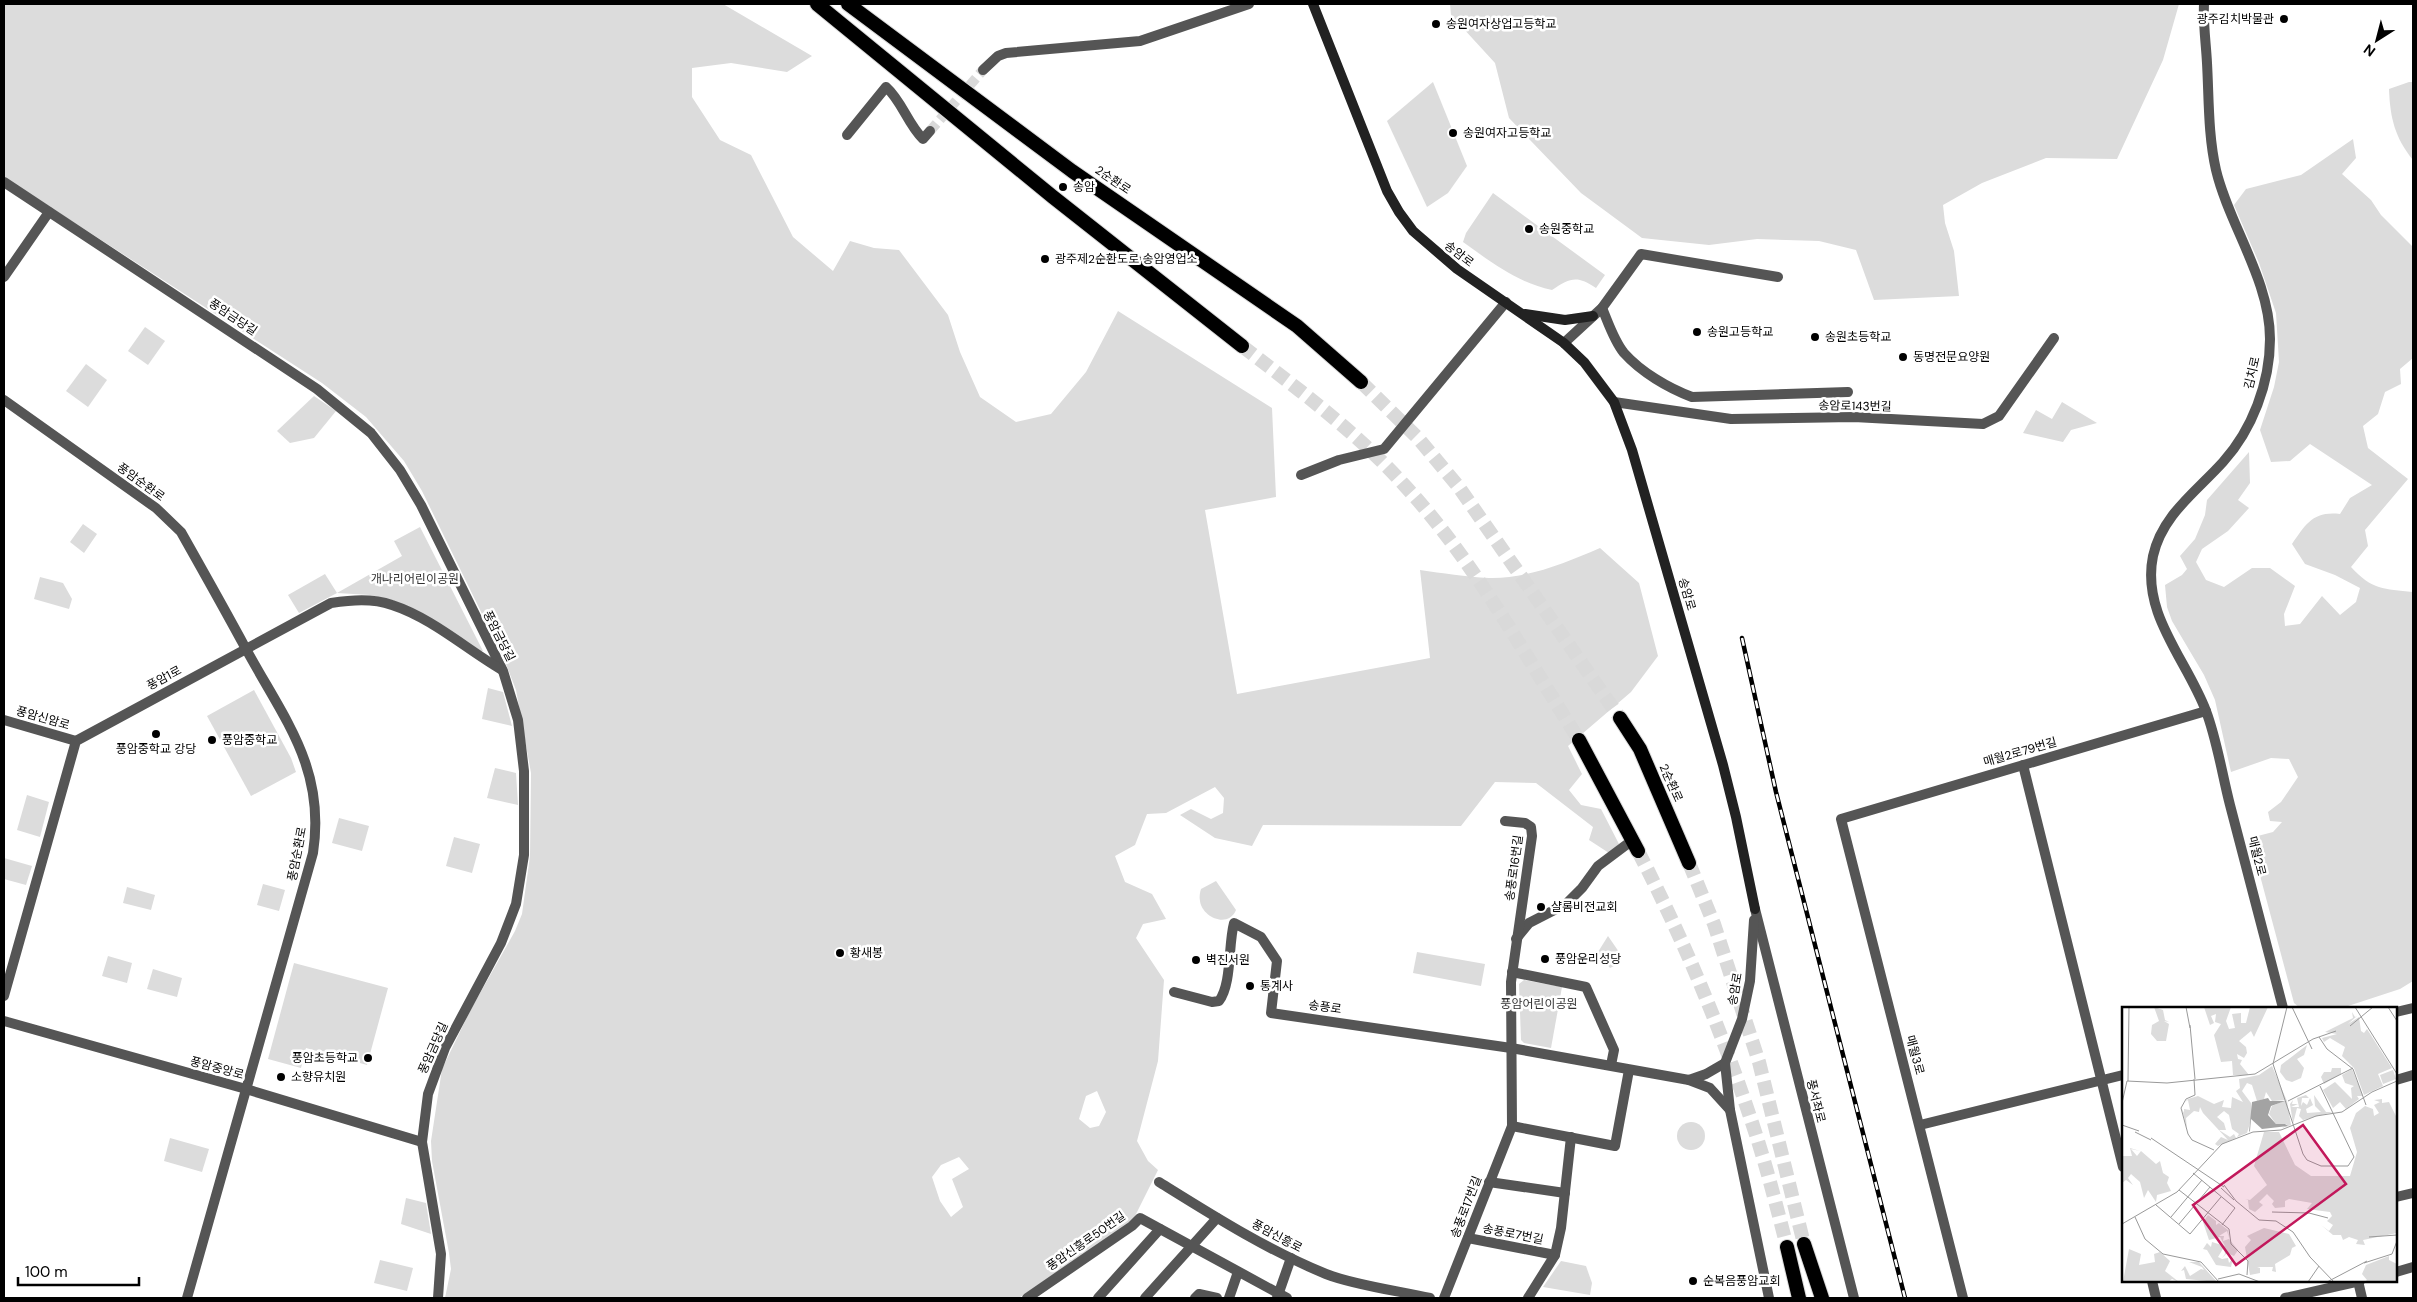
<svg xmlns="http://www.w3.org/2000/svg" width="2417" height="1302" font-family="'DM Sans','Noto Sans KR',sans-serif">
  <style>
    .green { fill: #dcdcdc; fill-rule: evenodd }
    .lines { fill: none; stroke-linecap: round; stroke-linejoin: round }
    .minor-tunnel { stroke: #d9d9d9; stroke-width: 10; stroke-dasharray: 10 5; stroke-linecap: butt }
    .trunk-tunnel { stroke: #d9d9d9; stroke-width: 14; stroke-dasharray: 14 7; stroke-linecap: butt }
    .trunk-casing { stroke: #dbdbdb; stroke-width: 16 }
    .minor { stroke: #555; stroke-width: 10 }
    .tertiary { stroke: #555; stroke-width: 10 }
    .secondary { stroke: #222; stroke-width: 10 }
    .trunk { stroke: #000; stroke-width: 14 }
    .rail-casing { stroke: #000; stroke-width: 4.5 }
    .rail { stroke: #fff; stroke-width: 2.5; stroke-dasharray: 8; stroke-linecap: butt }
    .poi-dot { fill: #000; stroke: #fff; stroke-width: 2 }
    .labels { text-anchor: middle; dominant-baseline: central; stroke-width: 5; stroke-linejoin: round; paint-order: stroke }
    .poi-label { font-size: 12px; fill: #000; stroke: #fff; text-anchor: start }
    .street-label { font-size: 12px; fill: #000; stroke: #fff }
    .park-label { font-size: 12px; fill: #333; stroke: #fff }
    .inset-road { fill: none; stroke: #999; stroke-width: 1 }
    .view { fill: #c2185b; fill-opacity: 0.15; stroke: #c2185b; stroke-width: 2.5 }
    .inset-edge { fill: none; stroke: #000; stroke-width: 2.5 }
  </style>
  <rect width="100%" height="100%" fill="#fff"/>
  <g class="green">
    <path d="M4 4H723L812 56 787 72 731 63 692 68V97L720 140 751 155 793 237 833 271 850 241 874 248 899 250 948 315 960 352 980 397 1016 422 1051 414 1086 372 1118 311 1272 408 1276 497 1205 510 1237 694 1430 658 1420 570C1442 573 1466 577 1489 578 1527 579 1565 563 1600 548L1639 583 1658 656 1631 692 1568 746 1582 774 1569 790 1581 805 1601 809 1619 844 1609 853 1589 840 1593 827 1536 783 1495 782 1461 826 1263 825 1252 846 1215 838 1180 815 1191 809 1211 819 1223 813 1224 798 1215 787 1166 813 1147 814 1135 845 1115 856 1125 882 1152 894 1166 919 1143 924 1136 938 1164 980 1158 1061 1137 1141 1148 1161 1158 1170 1133 1220 1019 1298H445L451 1269 449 1253 432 1161 431 1141 442 1069 470 1011 515 931 522 914 530 856 531 773 516 690 504 659 422 491 404 461 366 417 322 383 4 177ZM1097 1091 1106 1112 1099 1126 1090 1128 1079 1119 1086 1096ZM959 1157 969 1169 952 1179 963 1207 951 1217 940 1201 932 1177 941 1165Z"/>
    <path d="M1450 4H2179L2163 60 2117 159 2046 158 1982 183 1943 205 1945 223 1954 251 1959 296 1874 300 1856 250 1819 241 1757 239 1709 245 1642 238 1581 193 1509 118 1495 63 1451 15Z"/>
    <path d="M1433 82 1467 166 1448 193 1427 207 1387 121Z"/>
    <path d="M2409 82H2413V160C2395 138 2390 118 2389 89Z"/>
    <path d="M2353 139 2356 158 2342 174 2371 200 2381 215 2413 247V358L2400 369 2401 384 2385 392 2378 414 2363 426 2368 448 2408 479 2365 530 2368 546 2351 567C2372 590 2384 589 2413 592V981L2400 989 2342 1008H2300L2294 1003 2250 838 2273 832 2282 822 2270 821 2268 812 2281 802 2298 777 2289 759 2271 758 2231 772 2215 700 2204 675 2172 621 2167 607 2165 585 2182 575 2187 569 2180 556 2195 539 2205 515 2207 500 2249 452 2250 483 2238 500 2249 508 2228 531 2202 549 2196 562 2206 580 2224 587 2252 568H2270L2295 586 2284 614 2285 626 2300 624 2322 596 2340 615 2356 602 2360 588 2335 575 2305 564 2292 544C2306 524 2313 511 2340 514L2350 498 2372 485 2310 444 2290 461 2271 462 2260 430 2274 387 2279 362 2276 313 2259 263 2234 205 2246 189 2301 175Z"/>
    <path d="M1493 193 1605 275 1596 288C1577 275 1570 278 1552 290 1518 283 1491 262 1463 242L1466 233Z"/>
    <path d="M145 327 165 341 148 365 128 351Z"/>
    <path d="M86 364 107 380 88 407 66 391Z"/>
    <path d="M314 396 336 411 314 438 290 443 277 431Z"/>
    <path d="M2062 402 2097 423 2071 430 2063 442 2023 433 2036 410 2052 419Z"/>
    <path d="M83 524 97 534 84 553 70 542Z"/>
    <path d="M420 527 483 651H477L394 601 370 595 337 593 299 613 288 595 325 574 337 593 402 556 394 541Z"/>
    <path d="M40 577 63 583 72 599 69 609 34 599Z"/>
    <path d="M488 688 503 692 512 726 482 719Z"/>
    <path d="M254 690 291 758 296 772 251 796 207 716Z"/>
    <path d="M495 768 516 773 518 805 487 798Z"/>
    <path d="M27 795 49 802 40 837 17 830Z"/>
    <path d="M339 818 369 826 362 851 332 843Z"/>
    <path d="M454 837 480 844 472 873 446 866Z"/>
    <path d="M4 858 32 866 26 885 4 879Z"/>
    <path d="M1216 881 1236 910C1228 929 1202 917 1200 901 1199 897 1200 892 1201 889Z"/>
    <path d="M263 884 285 890 279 911 257 905Z"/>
    <path d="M127 887 155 895 151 910 123 903Z"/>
    <path d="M1608 936 1619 952 1618 964 1610 968 1598 952Z"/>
    <path d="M1417 952 1485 964 1481 986 1413 973Z"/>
    <path d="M108 956 132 963 127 983 102 976Z"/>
    <path d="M294 963 388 988 367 1065 306 1048 301 1068 268 1059Z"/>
    <path d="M153 969 182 978 177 997 147 989Z"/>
    <path d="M1524 980 1562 987 1551 1048 1524 1043 1521 1040 1519 984Z"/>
    <circle cx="1691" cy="1136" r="14"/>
    <path d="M170 1138 209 1149 202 1172 164 1161Z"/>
    <path d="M406 1198 426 1203 431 1234 401 1224Z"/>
    <path d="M380 1260 413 1268 407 1291 374 1283Z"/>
    <path d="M1561 1261 1586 1266 1592 1283 1590 1295 1543 1287Z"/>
  </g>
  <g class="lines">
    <path class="minor-tunnel" d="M930 131 983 70"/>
    <g class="trunk-tunnel">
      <path d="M1242 346C1299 390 1358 433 1406 487 1474 561 1525 655 1579 740"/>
      <path d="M1361 382 1418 438 1458 486 1620 718"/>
      <path d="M1638 851C1686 944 1726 1041 1758 1141 1769 1176 1778 1212 1787 1247"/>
      <path d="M1689 863 1714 924 1759 1062 1804 1244"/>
    </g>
    <g class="trunk-casing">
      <g id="trunk">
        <path d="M817 4 1053 197 1242 346"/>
        <path d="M848 4 1072 171 1297 326 1361 382"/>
        <path d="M1620 718 1640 749 1689 863"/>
        <path d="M1579 740 1638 851"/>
        <path d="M1804 1244 1822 1298"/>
        <path d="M1787 1247 1799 1298"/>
      </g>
    </g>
    <g class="minor">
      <path d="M983 70 998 56 1006 53 1140 41 1249 4"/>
      <path d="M847 135 886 87C902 101 907 123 923 139L930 131"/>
      <path d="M4 182 317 389 371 433 400 470 421 505 503 671 518 720 524 771V855L516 904 501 943 445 1048 428 1094 422 1142 441 1254 438 1298"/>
      <path d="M4 277 49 212"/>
      <path d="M1602 308C1608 322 1614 341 1624 353 1641 372 1668 388 1692 397L1848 392"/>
      <path d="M1564 343 1602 308 1641 254 1778 277"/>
      <path d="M1614 402 1731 419 1854 417 1983 424 1999 416 2054 338"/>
      <path d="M1301 475 1339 460 1384 449 1506 302"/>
      <path d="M4 720 76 741"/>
      <path d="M2023 765 2123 1167"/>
      <path d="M1516 939 1529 923 1566 904 1582 888 1598 866 1626 845"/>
      <path d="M1512 972 1586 987 1614 1050 1611 1065"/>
      <path d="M1174 992 1212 1002 1219 1001C1232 984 1228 945 1234 923L1261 937 1277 961 1271 1013 1511 1048 1689 1080 1706 1074 1725 1063"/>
      <path d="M4 996 76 741 331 603C351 600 372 598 392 605 432 618 466 649 502 670"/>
      <path d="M4 1021 246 1089 422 1142"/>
      <path d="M2396 1080 2413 1075"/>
      <path d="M1512 1126 1615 1146 1629 1070"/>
      <path d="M1159 1182C1212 1215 1267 1250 1326 1274 1354 1285 1399 1291 1430 1298"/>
      <path d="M1489 1182 1565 1193"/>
      <path d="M2396 1197 2413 1193"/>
      <path d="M1468 1238 1555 1255"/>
      <path d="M2152 1281 2156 1298"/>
      <path d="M1027 1298 1132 1226 1140 1218 1287 1298"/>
      <path d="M1098 1298 1160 1229"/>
      <path d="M1145 1298 1217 1218"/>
      <path d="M1195 1298 1199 1294 1217 1298"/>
      <path d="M1229 1298 1238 1272"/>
      <path d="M1277 1298 1291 1258"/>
      <path d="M1444 1298 1512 1126 1511 982 1532 836 1531 827 1525 823 1505 821"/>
      <path d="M1528 1298 1555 1255 1561 1228 1571 1137"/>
    </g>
    <g class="tertiary">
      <path d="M2204 4C2203 24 2206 43 2207 63 2209 98 2208 135 2216 170 2229 225 2270 280 2270 339 2270 383 2252 430 2223 462 2196 492 2162 515 2153 556 2141 614 2187 660 2206 711 2217 740 2222 774 2230 805 2248 872 2265 940 2283 1008"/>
      <path d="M4 400 156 508 181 532C203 571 225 610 246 649 284 719 326 768 313 853L187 1298"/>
      <path d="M1755 909 1854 1298"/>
      <path d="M1754 920 1750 981 1742 1019 1725 1063 1730 1110 1769 1298"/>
      <path d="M2396 1012 2413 1008"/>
      <path d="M1689 1080 1710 1088 1730 1110"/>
      <path d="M1920 1125 2123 1075"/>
      <path d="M2396 1272 2413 1267"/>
      <path d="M2358 1281 2362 1298"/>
      <path d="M1963 1298 1841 819 2206 711"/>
      <path d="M2285 1298 2360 1281"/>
    </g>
    <g class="secondary">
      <path d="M1313 4 1387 191 1399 212 1413 231 1457 269 1564 343 1584 362 1614 402 1632 450 1723 765 1736 817 1755 909"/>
      <path d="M1525 314 1565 320 1593 316"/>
    </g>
    <use href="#trunk" class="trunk"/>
    <g class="rail-casing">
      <path id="rail" d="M1742 638 1776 792 1905 1298"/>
    </g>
    <use href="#rail" class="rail"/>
  </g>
  <g class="poi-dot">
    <circle cx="2284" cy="19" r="5"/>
    <circle cx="1436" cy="24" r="5"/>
    <circle cx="1453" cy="133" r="5"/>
    <circle cx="1063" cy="187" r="5"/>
    <circle cx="1529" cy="229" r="5"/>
    <circle cx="1045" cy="259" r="5"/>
    <circle cx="1697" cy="332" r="5"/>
    <circle cx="1815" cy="337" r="5"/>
    <circle cx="1903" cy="357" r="5"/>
    <circle cx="156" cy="734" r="5"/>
    <circle cx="212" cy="740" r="5"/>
    <circle cx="1541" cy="907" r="5"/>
    <circle cx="840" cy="953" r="5"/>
    <circle cx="1545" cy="959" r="5"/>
    <circle cx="1196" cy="960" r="5"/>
    <circle cx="1250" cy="986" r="5"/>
    <circle cx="368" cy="1058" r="5"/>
    <circle cx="281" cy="1077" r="5"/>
    <circle cx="1693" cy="1281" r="5"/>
  </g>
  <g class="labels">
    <g class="poi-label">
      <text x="2274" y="19" text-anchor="end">광주김치박물관</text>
      <text x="1446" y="24">송원여자상업고등학교</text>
      <text x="1463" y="133">송원여자고등학교</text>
      <text x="1073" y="187">송암</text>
      <text x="1539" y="229">송원중학교</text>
      <text x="1055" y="259">광주제2순환도로 송암영업소</text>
      <text x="1707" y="332">송원고등학교</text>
      <text x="1825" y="337">송원초등학교</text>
      <text x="1913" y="357">동명전문요양원</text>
      <text x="222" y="740">풍암중학교</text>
      <text x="156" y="749" text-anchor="middle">풍암중학교 강당</text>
      <text x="1551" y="907">샬롬비전교회</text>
      <text x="850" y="953">황새봉</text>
      <text x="1555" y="959">풍암운리성당</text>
      <text x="1206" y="960">벽진서원</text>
      <text x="1260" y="986">통계사</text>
      <text x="358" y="1058" text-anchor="end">풍암초등학교</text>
      <text x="291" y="1077">소향유치원</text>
      <text x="1703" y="1281">순복음풍암교회</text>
    </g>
    <g class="street-label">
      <text transform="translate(1113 180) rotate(34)">2순환로</text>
      <text transform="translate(1459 254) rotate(38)">송암로</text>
      <text transform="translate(233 317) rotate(34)">풍암금당길</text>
      <text transform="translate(2252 373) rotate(-77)">김치로</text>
      <text transform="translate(1855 406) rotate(1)">송암로143번길</text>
      <text transform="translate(141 482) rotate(36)">풍암순환로</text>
      <text transform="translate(1687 594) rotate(74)">송암로</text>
      <text transform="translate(499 636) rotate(63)">풍암금당길</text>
      <text transform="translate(164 678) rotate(-28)">풍암1로</text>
      <text transform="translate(43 718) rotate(16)">풍암신암로</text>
      <text transform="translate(2020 752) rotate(-16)">매월2로79번길</text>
      <text transform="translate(1671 783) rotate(66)">2순환로</text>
      <text transform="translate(297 854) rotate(-79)">풍암순환로</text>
      <text transform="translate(2257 856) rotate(76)">매월2로</text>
      <text transform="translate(1514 868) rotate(-82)">송풍로16번길</text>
      <text transform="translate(1735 989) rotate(-80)">송암로</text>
      <text transform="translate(1325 1007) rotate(8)">송풍로</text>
      <text transform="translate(433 1048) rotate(-66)">풍암금당길</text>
      <text transform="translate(1915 1055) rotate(75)">매월3로</text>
      <text transform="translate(217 1068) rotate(15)">풍암중앙로</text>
      <text transform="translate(1816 1101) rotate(76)">풍서좌로</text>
      <text transform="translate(1466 1207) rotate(-69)">송풍로17번길</text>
      <text transform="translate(1513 1234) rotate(11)">송풍로7번길</text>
      <text transform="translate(1277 1236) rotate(28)">풍암신흥로</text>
      <text transform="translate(1086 1241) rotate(-35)">풍암신흥로50번길</text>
    </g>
    <g class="park-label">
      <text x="415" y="579">개나리어린이공원</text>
      <text x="1539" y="1004">풍암어린이공원</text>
    </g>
  </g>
  <g transform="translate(2122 1007)">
    <rect width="275" height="275" fill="#fff"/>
    <path d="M32 0 41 3 43 13 47 15 42 14 47 17 44 34H35L29 27 30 18 37 14ZM82 0H109L104 14 107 22 113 21 110 7 119 6V16H124L128 0H146L132 30 129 24 117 34 124 40 125 46 122 51 115 47 116 52 120 53 118 57 127 68H111L110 54 99 55 92 28 99 17 93 15 94 7 89 9 92 16 88 18ZM230 5 233 10 235 9 226 17 237 10 239 24 242 26 245 22 270 61 256 67 261 79 242 88 232 61 220 49 223 40 208 31 202 35 200 31 215 27 203 25 231 11ZM185 38 182 48 175 52 182 61 179 71 170 75 164 73 158 65 159 58ZM150 59 165 94 169 118 160 121 165 117H154L147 107 150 99 164 93 150 94 144 85 142 92 135 94 130 78 125 76 120 84 129 96 130 109 125 126 115 130 117 127 110 122 107 108 102 104 95 110 102 116 104 123H97L108 130 112 127 114 131 96 139 93 137 99 130 106 133 81 106 78 100 77 105 72 104 64 111 65 122 60 102 62 106V102L68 103 66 93 63 95 66 92 76 89 92 97 102 93 100 100 109 101 110 90 121 95 114 84 118 81 117 72 137 68ZM210 61H219V67L202 77 199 70 202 65H209ZM230 62 241 89H235L237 92 224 102 218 95 211 101 201 83 213 75 230 92 229 81 232 79 223 76 220 68ZM271 63 274 72 261 77 258 68ZM184 88 187 91H180L179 99 181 95 185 98 188 91 191 98 184 102 185 106 199 105 193 99 192 88 204 105H211L181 113 177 109 179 102 175 101 171 117 168 97 171 93 170 97H176L169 100H177L175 91ZM260 92V96L267 95 274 109 275 226 241 233 243 238 234 237 236 233 227 230 221 233 219 228H211L199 218 207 224 211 218 205 214 210 209 208 205 185 202 190 196 167 192 163 194V200L153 201 150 197 152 194 145 187 137 195 141 198 133 205 127 202 126 193 123 192 128 193 145 178 132 159 142 125H157L173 158 189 169H228L235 145 228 121 234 106 243 99 251 102 252 109 257 106 252 98 258 95 252 93ZM8 141 18 144 9 142 15 149 19 144 34 157 38 154 41 166 47 170 45 176 49 184 35 188 34 195 26 183 22 191 18 175 9 167 6 171 11 178 4 173 0 176V149H10ZM86 208 94 214V218L97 216 106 223 107 231 105 224 97 229H102L101 234 107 232 116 243 112 249 105 246 100 251 103 247 102 240 96 250 100 252 106 251 107 256 111 251 109 260 94 258 85 243 81 242 85 236 89 240 90 235 103 239 98 230 87 233 81 215ZM142 221 167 227 174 239 170 241 168 248 153 257 154 265 150 264 151 260H138L135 261H138V266L128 268 123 240 129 233 125 229ZM7 242 19 247 17 258 33 255 32 247 38 245 48 254 43 264 57 275 50 272 46 275H1ZM267 249V253L275 257V275H242L245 273 240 267 244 258ZM67 255H77L95 275 64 272 62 263 59 264 63 259 68 269 79 262 82 263 80 260Z" fill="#dcdcdc"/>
    <path d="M146 91 148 94H163L149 99 146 108 154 117H163L166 119 140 122 129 112 128 124 127 125 130 95Z" fill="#a3a3a3"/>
    <path class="inset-road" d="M64 0 68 21M165 0 151 57 181 147 185 153 199 159H226L232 150 198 79M170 0 190 42M233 0 275 67M266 0 275 14M68 18 73 72M228 19 251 0M197 30 205 42 231 62 244 98M72 72 73 88M6 74 7 0M73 88 64 92 59 101 66 127 70 133 92 143M166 94 231 61M0 96 5 74 45 76 133 67 191 32 214 24M0 118 17 124M13 125 29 133M29 131 102 180M71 166 113 201 100 218M102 178 114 194M99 181 112 193M57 183 107 222 109 237 126 254 125 268M114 194 137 213 154 214 171 225 188 250 212 275M34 198 68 227 99 190M150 205 187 206 206 211M13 210 23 232 41 247 79 255 97 275M49 210 80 173M0 217 55 185 100 137 131 125 159 123 194 109 220 105 250 85 275 74M57 217 88 180M247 230 275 228M242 256 270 247 275 234M96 272 117 267 138 275M186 275 197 259M205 275 245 254"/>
    <path class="view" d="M181 118 224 177 114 258 71 198Z"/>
    <rect width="275" height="275" class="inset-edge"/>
  </g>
  <rect width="2417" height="1302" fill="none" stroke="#000000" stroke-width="10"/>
  <g transform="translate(2377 40) rotate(216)" stroke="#ffffff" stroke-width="4" paint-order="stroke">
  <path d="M0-4L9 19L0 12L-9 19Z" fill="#000000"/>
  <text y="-8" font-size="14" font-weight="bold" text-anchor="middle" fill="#000000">N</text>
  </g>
  <path d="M18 1277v8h121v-8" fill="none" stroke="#000000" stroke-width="2.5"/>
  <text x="25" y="1277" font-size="15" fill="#000000" stroke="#ffffff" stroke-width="4" paint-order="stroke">100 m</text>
</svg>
